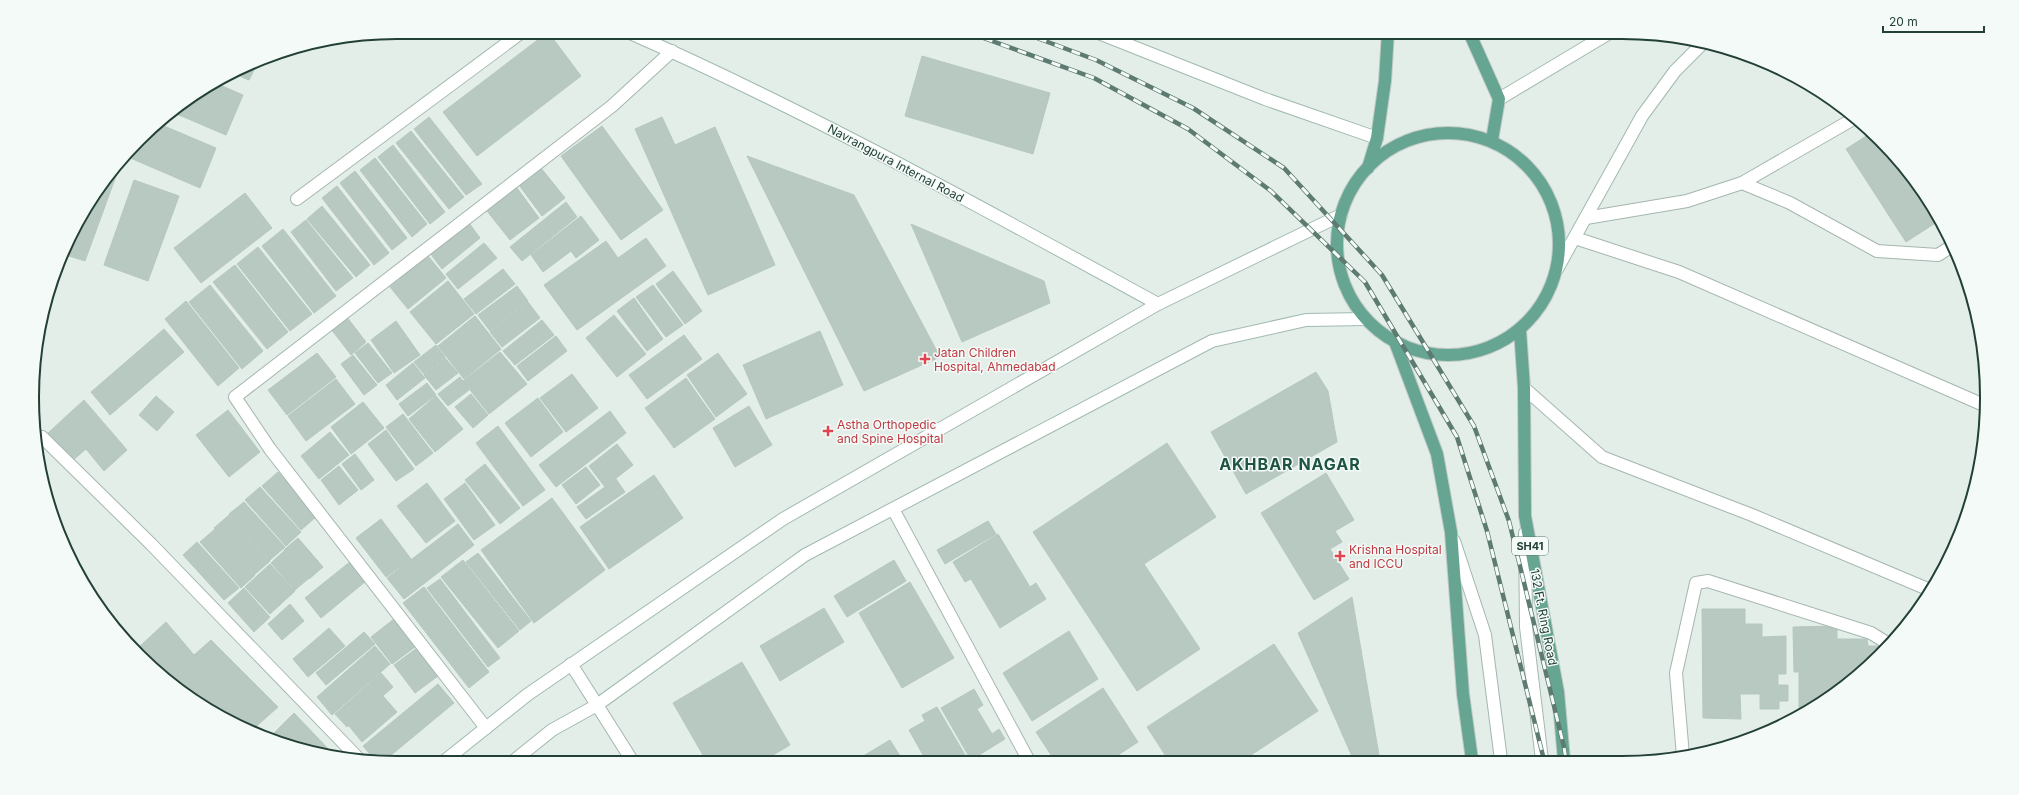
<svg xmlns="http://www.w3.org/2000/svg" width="2019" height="795" font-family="Inter,sans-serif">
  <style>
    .building { fill: #b8c9c1; stroke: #b5c8bf }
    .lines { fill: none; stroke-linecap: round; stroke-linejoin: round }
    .lane-casing { stroke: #a5b6af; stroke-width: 14 }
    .street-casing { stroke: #a5b6af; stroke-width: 14 }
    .secondary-casing { stroke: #a1bab0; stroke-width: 14 }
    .primary-casing { stroke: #c1cac7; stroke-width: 14 }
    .lane { stroke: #fff; stroke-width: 12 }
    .street { stroke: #fff; stroke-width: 12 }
    .secondary { stroke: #fff; stroke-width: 12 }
    .primary { stroke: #66a591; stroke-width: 12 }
    .rail-casing { stroke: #5d7b71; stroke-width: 4.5 }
    .rail { stroke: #f4faf7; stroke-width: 3; stroke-dasharray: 9; stroke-linecap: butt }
    .health-dot { fill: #e0444e; stroke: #f4faf7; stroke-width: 1.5 }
    .labels { text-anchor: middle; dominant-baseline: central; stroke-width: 3; stroke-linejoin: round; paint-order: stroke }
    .shield { fill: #f4faf7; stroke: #617870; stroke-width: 1 }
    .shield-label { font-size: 11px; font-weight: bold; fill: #224036 }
    .street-label { font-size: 12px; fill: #224036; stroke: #f4faf7 }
    .health-label { font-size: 12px; fill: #be3a42; stroke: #f4faf7; text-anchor: start }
    .district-label { font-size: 16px; font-weight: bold; letter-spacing: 1px; fill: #1d5343; stroke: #f4faf7 }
    .rim { fill: none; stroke: #224036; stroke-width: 2 }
  </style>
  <rect width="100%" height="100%" fill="#e3eee8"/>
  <g class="building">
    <path d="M548 32 581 76 477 156 443 112Z"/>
    <path d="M922 56 1050 93 1033 154 905 116Z"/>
    <path d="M258 62 249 80 232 73Z"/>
    <path d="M213 82 243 95 226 135 172 112Z"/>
    <path d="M429 117 482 184 466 195 414 129Z"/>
    <path d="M662 117 675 145 715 127 775 265 708 295 635 129Z"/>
    <path d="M157 123 216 148 200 188 128 157Z"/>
    <path d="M602 126 663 210 621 240 561 156Z"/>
    <path d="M411 131 464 197 449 209 396 143Z"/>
    <path d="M1871 133 1896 157 1940 220 1906 242 1846 149Z"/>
    <path d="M393 145 445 212 430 224 378 157Z"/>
    <path d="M747 156 854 195 940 357 864 391Z"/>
    <path d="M375 158 427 224 412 237 360 170Z"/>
    <path d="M541 168 565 198 542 216 519 185Z"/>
    <path d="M355 171 407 238 392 250 340 183Z"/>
    <path d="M114 175 116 176 85 261 63 254 81 215Z"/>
    <path d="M134 180 179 196 148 281 104 265Z"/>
    <path d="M337 186 389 253 374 265 322 198Z"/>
    <path d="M517 188 539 218 510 240 487 211Z"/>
    <path d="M245 193 272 228 201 283 174 248Z"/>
    <path d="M566 202 577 217 522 261 510 247Z"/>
    <path d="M322 206 370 265 356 277 307 219Z"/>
    <path d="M581 216 599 240 576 258 571 251 543 272 531 255Z"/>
    <path d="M306 220 353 278 336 291 291 232Z"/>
    <path d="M469 223 480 238 442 269 430 253Z"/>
    <path d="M911 224 1044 281 1050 303 962 342Z"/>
    <path d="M283 229 336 296 314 313 262 246Z"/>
    <path d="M646 238 666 266 577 330 544 285 606 241 618 258Z"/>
    <path d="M484 243 497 258 458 289 446 274Z"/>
    <path d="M258 247 312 314 290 331 237 264Z"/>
    <path d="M428 256 446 278 408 309 390 287Z"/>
    <path d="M235 265 288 332 267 349 213 282Z"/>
    <path d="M503 269 515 284 476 314 464 299Z"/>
    <path d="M673 271 702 311 685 324 656 284Z"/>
    <path d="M448 281 474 314 436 344 410 312Z"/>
    <path d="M210 285 263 351 242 369 189 302Z"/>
    <path d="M653 285 683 325 666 337 636 297Z"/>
    <path d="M517 286 528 301 490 331 478 315Z"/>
    <path d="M634 298 663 339 647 351 617 311Z"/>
    <path d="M186 301 239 368 218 386 165 319Z"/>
    <path d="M528 302 540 318 502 347 490 332Z"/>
    <path d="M614 315 646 354 617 377 586 338Z"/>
    <path d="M346 316 366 342 351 355 331 329Z"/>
    <path d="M475 316 501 349 464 379 438 346Z"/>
    <path d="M542 320 554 335 515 365 503 351Z"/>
    <path d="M396 321 420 355 394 373 371 340Z"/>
    <path d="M164 329 184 352 110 415 91 392Z"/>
    <path d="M820 331 843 385 766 419 743 365Z"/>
    <path d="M684 335 702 359 647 399 629 375Z"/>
    <path d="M556 336 567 351 528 381 517 366Z"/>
    <path d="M368 343 392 373 378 383 355 353Z"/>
    <path d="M436 345 445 357 424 374 414 362Z"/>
    <path d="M500 352 527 384 489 414 463 381Z"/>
    <path d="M317 353 336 377 287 415 268 390Z"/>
    <path d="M718 353 747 394 716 417 687 375Z"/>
    <path d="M353 355 377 385 364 395 341 364Z"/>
    <path d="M445 358 458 373 436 390 424 375Z"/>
    <path d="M413 363 425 378 397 400 386 385Z"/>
    <path d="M1316 372 1328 391 1337 442 1246 494 1211 432Z"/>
    <path d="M572 374 598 408 566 432 540 398Z"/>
    <path d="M460 377 469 390 448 406 438 394Z"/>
    <path d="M686 378 715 419 674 448 645 408Z"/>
    <path d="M336 379 355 404 306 441 288 416Z"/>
    <path d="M427 383 436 395 408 416 399 404Z"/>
    <path d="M471 394 488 415 473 428 455 407Z"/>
    <path d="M156 396 174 412 157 431 139 415Z"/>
    <path d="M436 396 463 429 435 452 409 419Z"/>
    <path d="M538 398 563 432 531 457 505 423Z"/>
    <path d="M84 400 127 450 104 471 86 449 72 461 48 433Z"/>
    <path d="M363 402 384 428 351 454 331 427Z"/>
    <path d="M749 406 772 445 735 467 713 428Z"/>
    <path d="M228 410 260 452 229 477 196 435Z"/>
    <path d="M610 411 626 433 556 487 539 465Z"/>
    <path d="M403 414 433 453 416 466 386 427Z"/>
    <path d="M498 426 545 490 523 506 476 443Z"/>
    <path d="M386 430 414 469 396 481 368 444Z"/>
    <path d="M330 432 349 455 319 479 301 456Z"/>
    <path d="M1167 443 1216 517 1144 564 1200 649 1137 691 1033 532Z"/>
    <path d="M617 444 633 465 605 487 589 466Z"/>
    <path d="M355 454 374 480 361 490 342 464Z"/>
    <path d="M485 464 520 508 500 524 465 480Z"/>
    <path d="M339 466 358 490 339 505 321 480Z"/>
    <path d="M586 467 600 485 576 504 562 485Z"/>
    <path d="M278 472 317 516 301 530 262 486Z"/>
    <path d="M1326 473 1354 520 1335 531 1342 542 1330 549 1349 579 1314 600 1261 513Z"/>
    <path d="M654 475 683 518 609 569 580 527Z"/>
    <path d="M616 479 625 492 586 519 577 507Z"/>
    <path d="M427 483 455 521 426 543 397 506Z"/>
    <path d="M465 483 495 525 474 540 444 499Z"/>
    <path d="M260 487 301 532 286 546 245 500Z"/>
    <path d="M552 498 605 570 534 623 481 550Z"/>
    <path d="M244 502 285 547 270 560 229 514Z"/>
    <path d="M229 515 270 561 255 574 214 528Z"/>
    <path d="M381 519 411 559 386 577 356 538Z"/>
    <path d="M988 521 996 534 945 564 937 550Z"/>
    <path d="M458 524 474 545 404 599 387 578Z"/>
    <path d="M215 529 255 575 241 588 200 542Z"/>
    <path d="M998 534 1030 587 1036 583 1046 599 1000 628 971 579 965 582 953 562Z"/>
    <path d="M298 538 323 567 309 579 284 550Z"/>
    <path d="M197 542 239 588 224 600 183 555Z"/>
    <path d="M284 551 308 579 295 590 271 563Z"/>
    <path d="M478 553 531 621 520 630 466 562Z"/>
    <path d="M463 560 519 631 498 648 441 577Z"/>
    <path d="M894 560 906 581 847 617 834 596Z"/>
    <path d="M351 561 366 581 321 618 305 598Z"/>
    <path d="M270 564 295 591 270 614 245 587Z"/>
    <path d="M440 579 500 658 488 667 427 588Z"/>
    <path d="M910 582 954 658 902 688 859 613Z"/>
    <path d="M424 587 489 672 469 688 403 603Z"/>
    <path d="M244 588 270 617 254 632 228 603Z"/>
    <path d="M1352 597 1380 761H1354L1298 633Z"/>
    <path d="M290 604 304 621 282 640 268 624Z"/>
    <path d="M824 608 844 642 780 681 760 646Z"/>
    <path d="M1702 609H1745V624H1762V637L1786 636V674H1778V685H1788V701H1779V709H1760V694H1740L1741 719 1703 718Z"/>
    <path d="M394 619 415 647 392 664 371 637Z"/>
    <path d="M166 622 194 655 211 640 278 707 251 731 236 725 175 688 138 648Z"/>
    <path d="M1837 626V639H1867L1868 646H1878V654L1874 659H1866V668L1863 672 1826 697H1821V700L1808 709H1799V672H1794L1793 627Z"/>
    <path d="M329 628 345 646 308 677 293 659Z"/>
    <path d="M1069 631 1098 679 1032 721 1003 673Z"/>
    <path d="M364 632 375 644 326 685 316 673Z"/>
    <path d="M1274 644 1318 711 1242 761H1169L1147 727Z"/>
    <path d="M375 646 390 664 332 715 317 697Z"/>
    <path d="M417 648 438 676 415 693 394 665Z"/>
    <path d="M742 662 790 745 761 762H707L673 703Z"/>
    <path d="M381 673 393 687 347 727 335 714Z"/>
    <path d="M438 684 454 703 384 761 375 760 363 746Z"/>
    <path d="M1103 688 1138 742 1109 761H1055L1036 732Z"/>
    <path d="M974 689 983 705 977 709 992 734 999 729 1005 739 971 760 941 708Z"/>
    <path d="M383 696 397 712 362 742 349 726Z"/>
    <path d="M937 707 968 760 965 762H927L909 730 925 721 922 715Z"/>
    <path d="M294 713 334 755 303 750 269 738Z"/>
    <path d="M890 740 900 756 895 759 897 762H862L860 758Z"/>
    <path d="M1006 755 1010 761 996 762Z"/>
  </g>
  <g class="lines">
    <g class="lane-casing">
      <g id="lane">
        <path d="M1742 183 1855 118"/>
        <path d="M1586 218 1687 201 1742 183 1790 203 1877 251 1938 255 1952 246"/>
        <path d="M1525 533 1526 627 1542 760"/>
        <path d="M1454 541 1485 635 1501 760"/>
      </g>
    </g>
    <g class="street-casing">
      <g id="street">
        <path d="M297 199 522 32"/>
        <path d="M1575 238 1679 272 1986 406"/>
        <path d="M1524 388 1602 457 1752 515 1930 590"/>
        <path d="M38 440 42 437 151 544 358 758"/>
        <path d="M893 509 1029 761"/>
        <path d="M571 664 633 762"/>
        <path d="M486 728 270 449 235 397 612 106 672 51"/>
        <path d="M1683 756 1676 673 1696 583 1708 581 1871 633 1887 643"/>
      </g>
    </g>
    <g class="secondary-casing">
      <g id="secondary">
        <path d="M628 32C810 112 984 209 1158 304"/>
        <path d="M1096 32 1265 99 1377 138"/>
        <path d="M1499 99 1611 32"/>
        <path d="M1557 269 1642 116 1675 71 1703 43"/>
        <path d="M442 763 527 695 783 519 1158 304 1341 215"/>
        <path d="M511 763 552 730 597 705 805 555 1212 341 1306 320 1365 319"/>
      </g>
    </g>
    <g class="primary-casing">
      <g id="primary">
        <path d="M1469 32 1499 99 1492 140"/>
        <circle cx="1448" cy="244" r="111"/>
        <path d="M1368 168 1377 138 1385 81 1388 32"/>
        <path d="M1520 330 1524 388 1525 516 1558 692 1564 760"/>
        <path d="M1395 342 1437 454 1451 532 1463 694 1472 760"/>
      </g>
    </g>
    <use href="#lane" class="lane"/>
    <use href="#street" class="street"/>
    <use href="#secondary" class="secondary"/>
    <use href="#primary" class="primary"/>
    <g class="rail-casing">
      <g id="rail">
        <path d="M967 32 1094 78 1188 129 1271 191 1365 282 1457 437 1487 531 1544 760"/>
        <path d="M1021 32 1096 60 1193 108 1284 168 1382 275 1474 426 1509 521 1564 747 1566 760"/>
      </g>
    </g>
    <use href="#rail" class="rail"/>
  </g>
  <g class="health-dot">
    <path d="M923 353h4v4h4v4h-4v4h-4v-4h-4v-4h4z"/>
    <path d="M826 425h4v4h4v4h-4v4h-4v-4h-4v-4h4z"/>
    <path d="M1338 550h4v4h4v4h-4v4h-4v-4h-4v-4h4z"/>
  </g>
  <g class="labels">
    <rect class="shield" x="1512" y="537" width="36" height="18" rx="3"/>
    <g class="shield-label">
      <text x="1530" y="546">SH41</text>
    </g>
    <g class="street-label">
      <text transform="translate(896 163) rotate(28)">Navrangpura Internal Road</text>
      <text transform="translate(1544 617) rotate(79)">132 Ft. Ring Road</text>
    </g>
    <g class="health-label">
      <text x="934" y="352">Jatan Children<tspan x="934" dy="14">Hospital, Ahmedabad</tspan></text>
      <text x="837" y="424">Astha Orthopedic<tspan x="837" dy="14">and Spine Hospital</tspan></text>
      <text x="1349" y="549">Krishna Hospital<tspan x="1349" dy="14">and ICCU</tspan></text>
    </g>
    <g class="district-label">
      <text x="1290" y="464">AKHBAR NAGAR</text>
    </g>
  </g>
  <path d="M0 0H2019V795H0ZM397 39H1622A358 358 0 0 1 1980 397V398A358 358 0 0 1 1622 756H397A358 358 0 0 1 39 398V397A358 358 0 0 1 397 39Z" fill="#f4faf7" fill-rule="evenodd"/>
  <path class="rim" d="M397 39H1622A358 358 0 0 1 1980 397V398A358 358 0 0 1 1622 756H397A358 358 0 0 1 39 398V397A358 358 0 0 1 397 39Z"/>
  <path d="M1883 26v6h101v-6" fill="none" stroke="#224036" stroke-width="2"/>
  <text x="1889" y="26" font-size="12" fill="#224036" stroke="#f4faf7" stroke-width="3" paint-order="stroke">20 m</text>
</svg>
